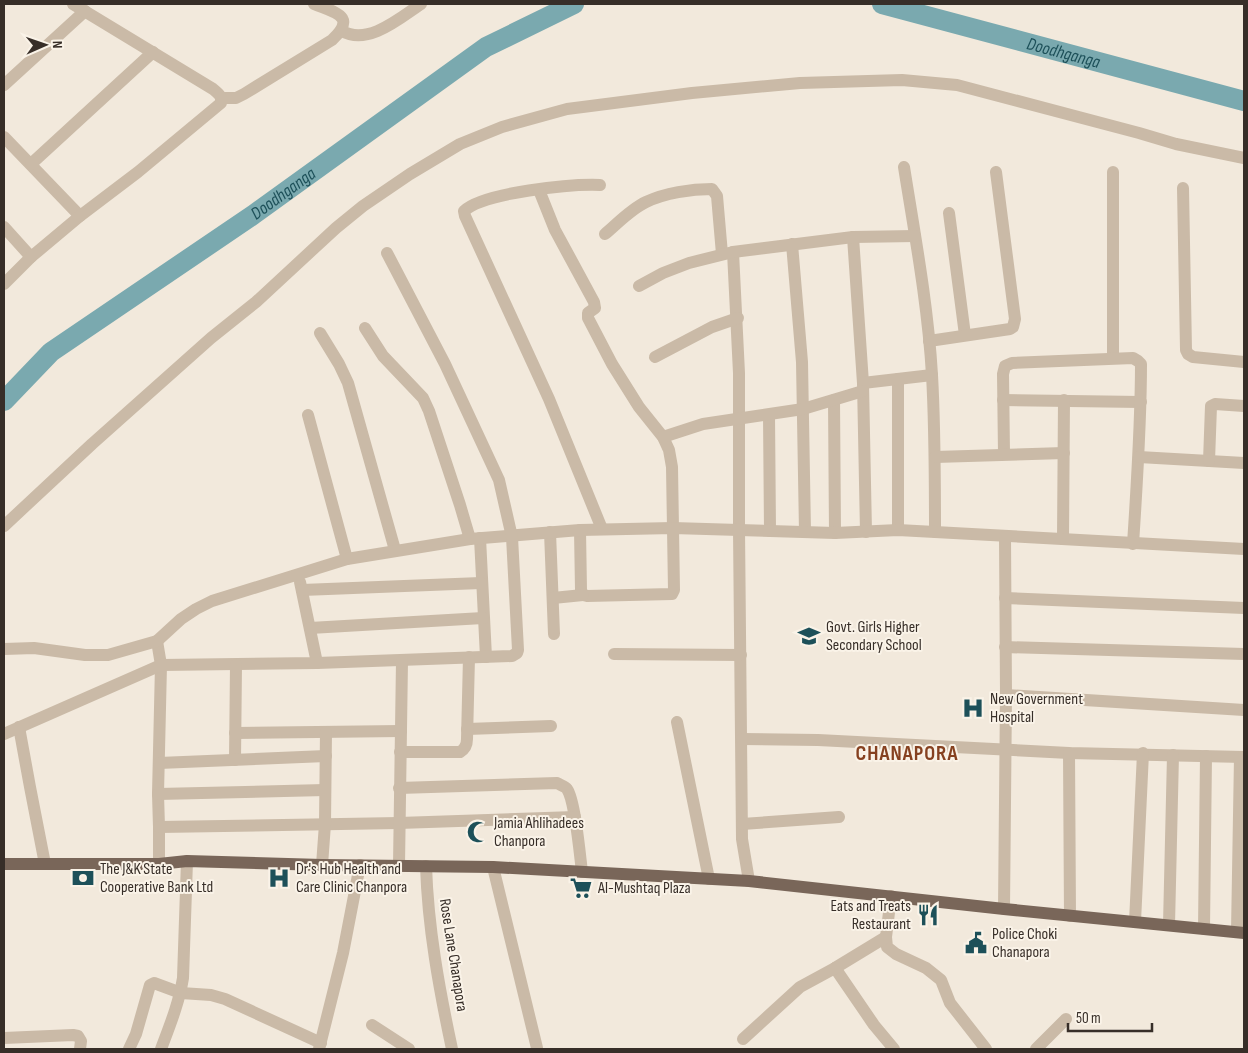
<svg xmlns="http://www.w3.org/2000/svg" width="1248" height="1053" font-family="'Sofia Sans Condensed',sans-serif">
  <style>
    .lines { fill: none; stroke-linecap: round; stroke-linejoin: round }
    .river { stroke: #7aa9af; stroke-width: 20 }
    .street { stroke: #cabaa7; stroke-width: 12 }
    .primary { stroke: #796659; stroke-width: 12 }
    .labels { text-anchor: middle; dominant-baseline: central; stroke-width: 4; stroke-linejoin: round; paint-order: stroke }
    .poi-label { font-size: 16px; fill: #372e28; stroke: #faf3e8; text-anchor: start }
    .street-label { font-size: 16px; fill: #372e28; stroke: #faf3e8 }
    .water-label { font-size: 18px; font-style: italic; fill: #1d5059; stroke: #faf3e8 }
    .district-label { font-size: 21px; font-weight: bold; letter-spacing: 1px; fill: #864120; stroke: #faf3e8 }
  </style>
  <rect width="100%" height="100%" fill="#f2e9dc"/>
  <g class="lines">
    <g class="river">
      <path id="s1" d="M882 4 1244 101"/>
      <path id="s2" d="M4 401 51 352 253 215 486 47 574 4"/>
    </g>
    <g class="street">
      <path d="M342 31C368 46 400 18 421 4"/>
      <path d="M4 85 85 11"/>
      <path d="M221 98H236L244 94 332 40C357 16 336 13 314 4"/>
      <path d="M4 137 80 216"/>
      <path d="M31 164 153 52"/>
      <path d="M904 167C915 236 928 306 932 375 935 427 935 480 935 532"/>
      <path d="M1113 172V358"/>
      <path d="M600 185C572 184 484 192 464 211L465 216 549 399 602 529"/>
      <path d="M1183 188 1186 350 1188 354 1193 357 1244 362"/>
      <path d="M539 190 555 230 594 302 595 308 588 313V318L612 364 639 407 663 437 669 450 672 467 674 590 672 594 587 596 583 595 581 590 580 530"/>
      <path d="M949 213 965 335"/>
      <path d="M4 227 31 257"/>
      <path d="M605 234C618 223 631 209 646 202 665 193 691 189 712 189L717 196 722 254"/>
      <path d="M853 237 863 383 866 532"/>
      <path d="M792 244 802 362 805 532"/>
      <path d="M733 252 739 373V530L742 839 749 881"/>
      <path d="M4 284 31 257 80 216 138 172 221 103C222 96 219 94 213 89L73 4"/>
      <path d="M639 286 663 273 689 263 733 252 853 237 915 236"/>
      <path d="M365 328 383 356 423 398 429 411 460 505 470 539"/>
      <path d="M320 333 339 364 348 383 395 550"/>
      <path d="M929 341 1010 329 1013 327 1015 319 996 172"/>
      <path d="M655 357 712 327 738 318"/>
      <path d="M898 379V530"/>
      <path d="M863 383 932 375"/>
      <path d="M834 400 835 533"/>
      <path d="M1003 400 1141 402"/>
      <path d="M308 415 347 559"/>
      <path d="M769 415 770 531"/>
      <path d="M663 437 703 424 803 409 863 391"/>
      <path d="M1004 454 1003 374 1005 366 1012 363 1133 358 1138 361 1141 364C1141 424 1137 484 1133 544"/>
      <path d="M935 457 1064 453"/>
      <path d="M1139 457 1244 463"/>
      <path d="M1209 461 1211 406 1215 404 1244 406"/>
      <path d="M4 526 92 444 211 338 256 302 336 228 363 206 410 174 460 144 502 127 567 109 692 93 800 83 902 80 957 85 1139 133 1176 144 1244 158"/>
      <path d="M550 532 554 634"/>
      <path d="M480 538 486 657"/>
      <path d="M1063 539 1064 400"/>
      <path d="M300 582 317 663"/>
      <path d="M302 590 481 583"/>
      <path d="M553 598 583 595"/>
      <path d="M1005 598 1244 608"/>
      <path d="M310 628 483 618"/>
      <path d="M157 641 161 665 158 794 159 827V864"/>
      <path d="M1005 647 1244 654"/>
      <path d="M4 649 34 648 85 655H108L157 641 181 619 196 609 212 601 347 559 470 539 580 530 673 528 835 533 898 530 1244 549"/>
      <path d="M614 654 741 655"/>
      <path d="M1006 695 1244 710"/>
      <path d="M677 722 709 879"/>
      <path d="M19 727 30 787 45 864"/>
      <path d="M467 729 551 726"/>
      <path d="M235 733 401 731"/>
      <path d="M4 734 161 665 317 663 512 656 517 653 518 650 512 537 499 480 445 364 387 253"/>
      <path d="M742 739 818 740 1069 753 1244 757"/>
      <path d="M400 752H460C465 749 467 745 467 739L469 657"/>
      <path d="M1069 753 1070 916"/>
      <path d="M235 760 236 665"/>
      <path d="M159 763 326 756"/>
      <path d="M399 788 557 783C560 785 565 786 567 789 575 800 580 856 582 872"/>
      <path d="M158 794 325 790"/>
      <path d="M742 824 839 817"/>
      <path d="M159 827 399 823 575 817"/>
      <path d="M322 865 325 824 326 732"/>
      <path d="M399 865 402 661"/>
      <path d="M426 866C428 928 439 988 452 1049"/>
      <path d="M493 867 537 1048"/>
      <path d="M891 896 886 937 887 947 896 954 926 968 941 980 950 1003 986 1049"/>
      <path d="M1004 909 1006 695 1005 536"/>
      <path d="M1135 922 1143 753"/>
      <path d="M1169 925 1173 755"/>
      <path d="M1204 929 1206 756"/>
      <path d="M1237 932 1240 757"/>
      <path d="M835 968 874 1025 894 1049"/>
      <path d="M372 1025 409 1049"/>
      <path d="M4 1038 73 1035 78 1036 81 1041 80 1049"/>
      <path d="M743 1039 800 987 835 968 886 937"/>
      <path d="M129 1049 136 1034 150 985 154 983 181 993 211 995 225 999 321 1043"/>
      <path d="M161 1049C170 1025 179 1003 183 978L187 861"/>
      <path d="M319 1049 343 953 360 865"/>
      <path d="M1036 1049 1066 1019"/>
    </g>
    <path class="primary" d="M4 864H159L187 861 322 865 493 867 749 881 1004 909 1244 933"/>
  </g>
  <defs>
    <g id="school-bare" transform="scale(1.725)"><path d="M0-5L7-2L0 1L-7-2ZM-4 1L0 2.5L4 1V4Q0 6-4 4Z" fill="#1d5059" stroke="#faf3e8" stroke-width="2.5" paint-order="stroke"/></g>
    <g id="hospital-bare" transform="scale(1.725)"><path d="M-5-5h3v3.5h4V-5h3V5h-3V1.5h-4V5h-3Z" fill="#1d5059" stroke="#faf3e8" stroke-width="2.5" paint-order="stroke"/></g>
    <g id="mosque-bare" transform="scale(1.725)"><path d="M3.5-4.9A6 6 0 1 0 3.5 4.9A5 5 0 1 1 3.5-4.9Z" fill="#1d5059" stroke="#faf3e8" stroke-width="2.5" paint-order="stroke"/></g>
    <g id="bank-bare" transform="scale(1.725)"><path d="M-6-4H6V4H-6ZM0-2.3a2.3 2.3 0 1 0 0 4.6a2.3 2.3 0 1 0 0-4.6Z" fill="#1d5059" stroke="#faf3e8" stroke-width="2.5" paint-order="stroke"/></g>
    <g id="supermarket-bare" transform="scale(1.725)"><path d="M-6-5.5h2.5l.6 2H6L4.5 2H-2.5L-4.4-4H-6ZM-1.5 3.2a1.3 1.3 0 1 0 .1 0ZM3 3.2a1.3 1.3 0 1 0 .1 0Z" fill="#1d5059" stroke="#faf3e8" stroke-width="2.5" paint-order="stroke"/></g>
    <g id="restaurant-bare" transform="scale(1.725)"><path d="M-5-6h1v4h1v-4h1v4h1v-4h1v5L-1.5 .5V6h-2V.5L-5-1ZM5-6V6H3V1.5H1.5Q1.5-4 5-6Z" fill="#1d5059" stroke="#faf3e8" stroke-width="2.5" paint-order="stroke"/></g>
    <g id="civic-bare" transform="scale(1.725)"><path d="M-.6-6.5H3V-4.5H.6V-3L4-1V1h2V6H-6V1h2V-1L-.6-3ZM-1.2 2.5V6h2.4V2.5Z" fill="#1d5059" stroke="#faf3e8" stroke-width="2.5" paint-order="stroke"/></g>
  </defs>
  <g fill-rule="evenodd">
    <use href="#school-bare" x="809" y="636"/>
    <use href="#hospital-bare" x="973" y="708"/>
    <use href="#mosque-bare" x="478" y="832"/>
    <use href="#bank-bare" x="83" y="878"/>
    <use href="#hospital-bare" x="279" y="878"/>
    <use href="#supermarket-bare" x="581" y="888"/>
    <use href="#restaurant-bare" x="928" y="915"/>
    <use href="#civic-bare" x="976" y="943"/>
  </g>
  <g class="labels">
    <g class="poi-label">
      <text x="826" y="627">Govt. Girls Higher<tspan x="826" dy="18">Secondary School</tspan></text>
      <text x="990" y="699">New Government<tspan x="990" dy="18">Hospital</tspan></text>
      <text x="494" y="823">Jamia Ahlihadees<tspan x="494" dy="18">Chanpora</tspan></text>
      <text x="100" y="869">The J&amp;K State<tspan x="100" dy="18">Cooperative Bank Ltd</tspan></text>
      <text x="296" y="869">Dr's Hub Health and<tspan x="296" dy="18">Care Clinic Chanpora</tspan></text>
      <text x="598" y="888">Al-Mushtaq Plaza</text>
      <text x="911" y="906" text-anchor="end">Eats and Treats<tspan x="911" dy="18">Restaurant</tspan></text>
      <text x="992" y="934">Police Choki<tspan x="992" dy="18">Chanapora</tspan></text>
    </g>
    <g class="street-label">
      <text transform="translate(453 955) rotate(81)">Rose Lane Chanapora</text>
    </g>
    <g class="water-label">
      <text stroke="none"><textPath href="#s1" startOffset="188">Doodhganga</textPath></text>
      <text stroke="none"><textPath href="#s2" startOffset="349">Doodhganga</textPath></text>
    </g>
    <g class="district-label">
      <text x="907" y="753">CHANAPORA</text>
    </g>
  </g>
  <rect width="1248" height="1053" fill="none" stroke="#372e28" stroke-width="10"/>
  <g transform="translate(45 45) rotate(88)" stroke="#faf3e8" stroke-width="4" paint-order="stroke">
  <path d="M0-4L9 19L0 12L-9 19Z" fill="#372e28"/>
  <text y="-8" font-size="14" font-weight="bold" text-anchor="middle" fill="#372e28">N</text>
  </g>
  <path d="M1068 1023v8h84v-8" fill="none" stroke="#372e28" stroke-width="2.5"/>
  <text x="1076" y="1023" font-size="15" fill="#372e28" stroke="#faf3e8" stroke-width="4" paint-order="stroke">50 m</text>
</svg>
